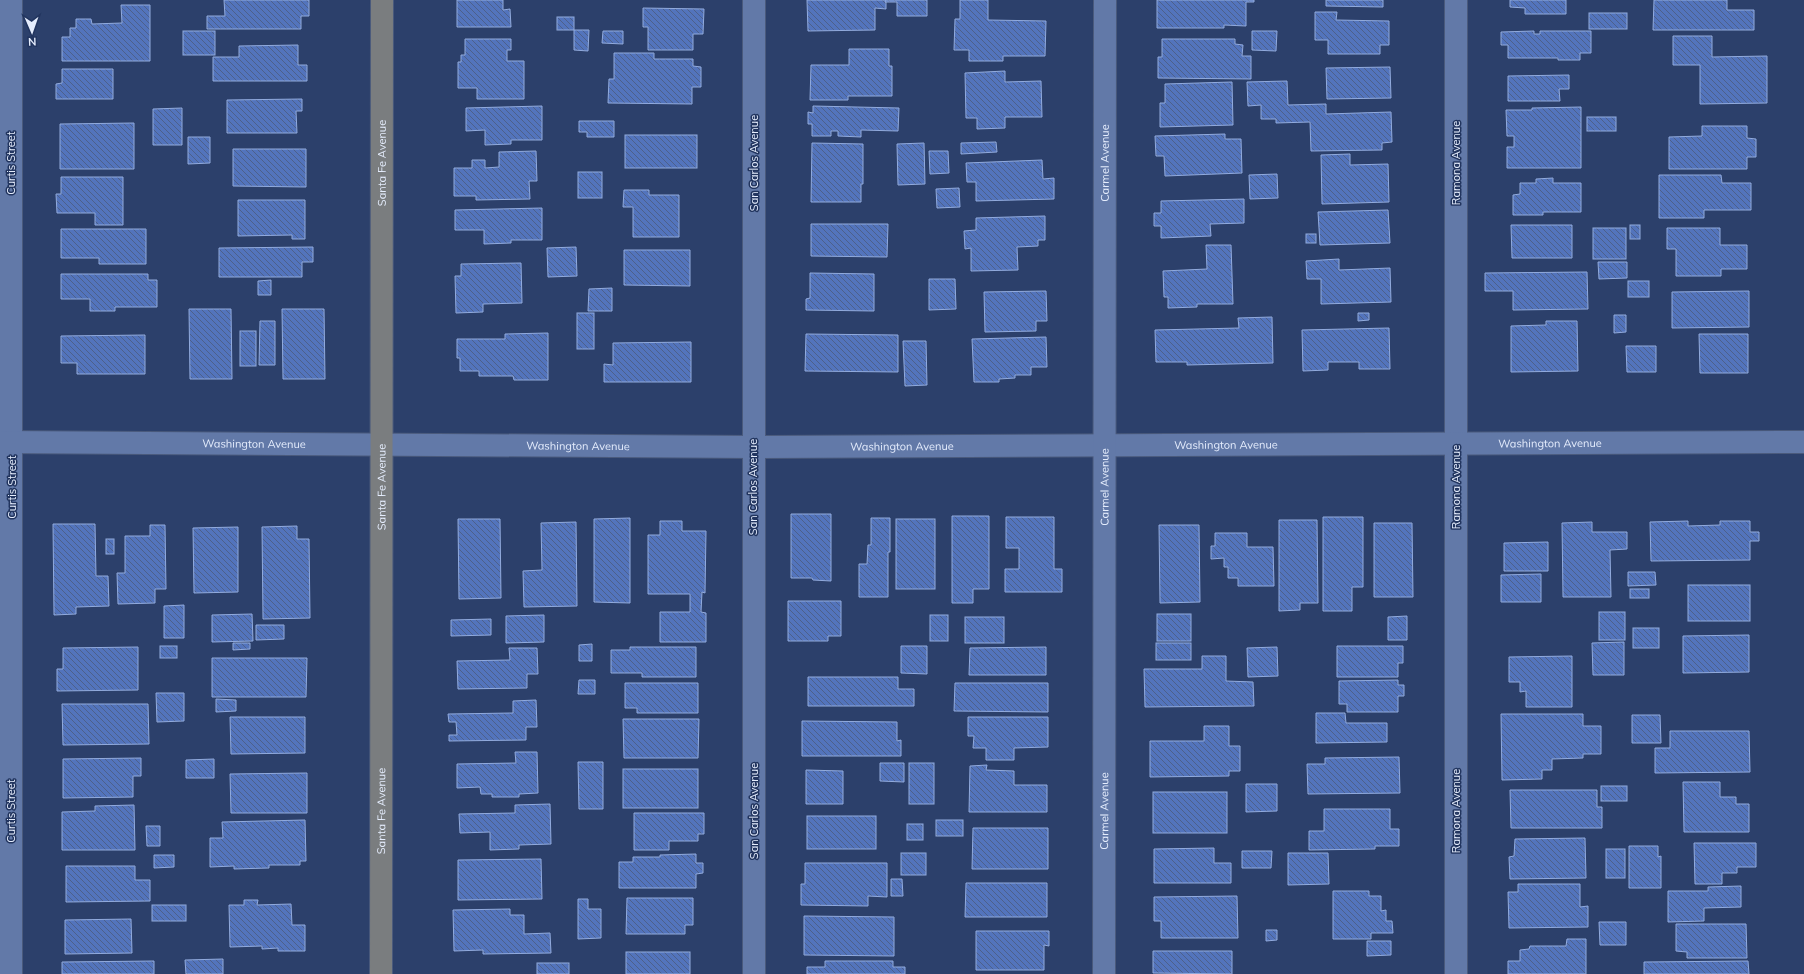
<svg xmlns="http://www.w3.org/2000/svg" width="1804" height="974" font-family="Mulish,sans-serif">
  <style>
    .building { fill: url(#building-back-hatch); stroke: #92abdd }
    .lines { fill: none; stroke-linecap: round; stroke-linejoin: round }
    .street-casing { stroke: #4a5a7c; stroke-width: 24 }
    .secondary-casing { stroke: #4a5a7c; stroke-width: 24 }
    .street { stroke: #6279a8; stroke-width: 22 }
    .secondary { stroke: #7a7d7f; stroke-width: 22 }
    .labels { text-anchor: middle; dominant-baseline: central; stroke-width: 3; stroke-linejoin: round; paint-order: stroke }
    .street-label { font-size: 11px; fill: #e5edfd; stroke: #22355f }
  </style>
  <defs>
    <pattern id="building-back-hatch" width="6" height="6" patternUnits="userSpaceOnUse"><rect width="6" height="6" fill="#5374bc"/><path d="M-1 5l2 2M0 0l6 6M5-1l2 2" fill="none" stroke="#4d608a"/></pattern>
  </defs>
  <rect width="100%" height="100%" fill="#2c406b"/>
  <g class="building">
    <path d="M224 0H309V16H301V29H207V16H225Z"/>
    <path d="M457 0H503V10L510 9 511 27H457Z"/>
    <path d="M807 0H886V9L875 8V30L808 31Z"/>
    <path d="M886 0H927V16H897V2H885Z"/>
    <path d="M960 0H988V20L1046 21 1045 56H1003V61H969V50H954L955 19H960Z"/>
    <path d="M1157 0H1254V2H1246V26L1224 25V28H1157Z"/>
    <path d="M1326 0H1383V7L1326 6Z"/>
    <path d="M1510 0H1566V14H1525V8L1510 7Z"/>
    <path d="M1654 0H1727V10H1754V30H1653Z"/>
    <path d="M121 5H150V61H62V37H70V28H76V19H91L92 24 122 23Z"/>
    <path d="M643 8 704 9 703 34H693V50H648V27H643Z"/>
    <path d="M1315 12H1337L1336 20 1389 21V45H1380V54H1328V40H1315Z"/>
    <rect x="1589" y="13" width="38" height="16"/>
    <rect x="557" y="17" width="17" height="13"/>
    <path d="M574 30H589L588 51 574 50Z"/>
    <rect x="183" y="31" width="32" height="24"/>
    <path d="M603 31H623V44L602 43Z"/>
    <path d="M1252 31H1277L1276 51 1252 50Z"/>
    <path d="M1534 31V34H1540V31H1591V53H1580V60H1558V58H1508V45H1501V32Z"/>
    <path d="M1673 36H1712V57L1767 56V103L1700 104V65H1673Z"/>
    <path d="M465 39H511V50H507V61H524V99H477V88H458V62H461V55H465Z"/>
    <path d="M1162 39H1235V44L1243 45 1242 56H1251V79L1158 78V57H1162Z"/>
    <path d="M298 45V65H307V81H213V57H239V46Z"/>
    <path d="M849 49H889V66H892V96H848V100H810L811 65H849Z"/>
    <path d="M614 53H654V59H693V66L701 67V87H692V104L608 103 609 79H614Z"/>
    <path d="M1390 67 1391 98 1327 99 1326 68Z"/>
    <path d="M62 69H113V99H56V84L62 83Z"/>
    <path d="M1005 71V82L1041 81 1042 117H1005V128L977 129V118H966L965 73Z"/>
    <path d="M1569 75V89H1559L1560 101H1508V76Z"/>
    <path d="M1287 81 1288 105 1326 104V114L1391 112 1392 142 1382 143V150L1311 151 1310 122 1276 123V119H1261V105L1248 106 1247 82Z"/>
    <path d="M1232 82 1233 125 1160 127V103H1165V84Z"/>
    <path d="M302 99V111H296L297 133H227V100Z"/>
    <path d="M542 106V140H511V144L485 145V130L466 131V108Z"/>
    <path d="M813 106 899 108 898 131 861 130V137L838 136V131H831V136H812V124H808V112L813 113Z"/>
    <path d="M1581 107V168H1507V147H1514V136H1507L1506 110H1532V108Z"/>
    <path d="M182 108V145H153V109Z"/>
    <rect x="1587" y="117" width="29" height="14"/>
    <path d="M579 121H614V137H587V132H579Z"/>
    <path d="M134 123V169H60V124Z"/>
    <path d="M1702 126H1747V138L1756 139V157H1747V169H1669V137L1702 136Z"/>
    <path d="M1225 134V139H1241L1242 173 1165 176 1164 156H1156L1155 136Z"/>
    <rect x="625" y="135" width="72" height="33"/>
    <path d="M188 137H210V163L188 164Z"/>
    <path d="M996 142 997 152 961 154V143Z"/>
    <path d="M812 143 863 144V184H861V202H811Z"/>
    <path d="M924 143 925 184 898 185 897 144Z"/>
    <path d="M233 149H306V187L233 186Z"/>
    <path d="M536 151 537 181H529L530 199 476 200V196H454V168H472V160H485V168L499 167V152Z"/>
    <path d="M929 151H948L949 173 930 174Z"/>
    <path d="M1350 154V165L1388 164 1389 202 1322 204 1321 155Z"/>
    <path d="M1042 160 1043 179 1054 178V199L976 201V182H967L966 163Z"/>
    <rect x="578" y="172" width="24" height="26"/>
    <path d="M1277 174 1278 198 1250 199 1249 175Z"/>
    <path d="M1659 175H1721L1722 183H1751V210H1704V218H1659Z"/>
    <path d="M61 177H123V225H95V213H57L56 194H61Z"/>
    <path d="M1553 178V183H1581V212H1543V215H1513V195L1520 194V183H1536V179Z"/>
    <path d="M959 188 960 207 937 208 936 189Z"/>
    <path d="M624 190H649V195H679V237H633V207H623Z"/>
    <path d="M1244 199V223L1210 224 1211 236 1161 238V226H1154V213H1161V201Z"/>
    <path d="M238 200H305V239H292V235L238 236Z"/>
    <path d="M542 208V240H511V243L484 244V230H455V210Z"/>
    <path d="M1388 210 1390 243 1320 245 1318 212Z"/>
    <path d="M1045 216V240H1038V246L1017 247 1018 270 971 271V248L965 249 964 231 976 230V218Z"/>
    <path d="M811 224H888L887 257 811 256Z"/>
    <path d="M1511 225H1572V258H1512Z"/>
    <rect x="1630" y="225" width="10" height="14"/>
    <rect x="1593" y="228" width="33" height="31"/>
    <path d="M1667 228H1720V245H1747V269H1721V276H1676V249H1667Z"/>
    <path d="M61 229H146V264H99V258H61Z"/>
    <rect x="1306" y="234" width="10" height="9"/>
    <path d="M1206 245H1231L1233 304H1197V307L1168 308V297H1164L1163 271 1207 269Z"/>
    <path d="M313 247V262H302V277H219V248Z"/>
    <path d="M576 247 577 276 548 277 547 248Z"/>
    <path d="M624 250H690V286L624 285Z"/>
    <path d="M1339 259V270L1390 268 1391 302 1321 304V279H1307L1306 261Z"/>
    <path d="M1598 262H1627V278L1599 279Z"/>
    <path d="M521 263 522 303 483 304V312L456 313 455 276H461V264Z"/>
    <path d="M1587 272 1588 309 1513 310V291H1485V273Z"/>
    <path d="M810 273 874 274V311L806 310V299L810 298Z"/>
    <path d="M61 274H148V280H157V307H115V311H90V299H61Z"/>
    <path d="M929 279H955L956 309 929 310Z"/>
    <path d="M271 280V295H258V281Z"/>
    <rect x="1628" y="281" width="21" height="16"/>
    <path d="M612 288V311H588L589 289Z"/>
    <path d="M1046 291 1047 321H1036V331L985 332 984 292Z"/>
    <path d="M1749 291V327L1672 328V292Z"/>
    <path d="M189 309H231L232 379H190Z"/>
    <path d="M282 309H324L325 379H283Z"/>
    <rect x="577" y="313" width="17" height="36"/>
    <path d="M1358 313H1369V320L1358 321Z"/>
    <path d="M1614 315H1626V332L1614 333Z"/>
    <path d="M1272 317 1273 363 1187 365V362H1156L1155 330 1239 328 1238 318Z"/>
    <path d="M260 321H275V365H259Z"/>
    <path d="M1546 321H1577L1578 371 1511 372V326L1546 325Z"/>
    <path d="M1389 328 1390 369H1359V362H1328V370L1303 371 1302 330Z"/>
    <rect x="240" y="331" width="16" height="35"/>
    <path d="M548 333V380H514L513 376H479V371H460V358H457V339H505V334Z"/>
    <path d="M806 334 898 335V372L805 371Z"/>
    <path d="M1699 334H1748V373H1700Z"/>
    <path d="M145 335V374H77V363H61V336Z"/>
    <path d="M1046 337 1047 367H1031V375H1015V378L999 379V382H974L972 339Z"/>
    <path d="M903 341H926L927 385 905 386Z"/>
    <path d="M691 342V382H604V364L613 365V343Z"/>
    <path d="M1626 346H1656V372H1627Z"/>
    <path d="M791 514H831V581L813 580 812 578H791Z"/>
    <path d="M952 516H989V589H973V603H952Z"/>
    <path d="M1006 517H1054V569H1062V592H1005V569H1019V548H1006Z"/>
    <path d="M1323 517H1363V587H1352V611H1323Z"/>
    <path d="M630 518V603L594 602V519Z"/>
    <path d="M871 518H890V552H888V597H859V564H867L868 545H871Z"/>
    <path d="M458 519H500L501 598 459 599Z"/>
    <rect x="896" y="519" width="39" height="70"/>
    <path d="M1279 520H1317L1318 603H1300V610L1279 611Z"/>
    <path d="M660 521H682V531H706L705 593 702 592 701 612 706 613V642H660V612H690V594H648V535H660Z"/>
    <path d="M1688 521V526L1720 525V521H1750V532H1759V541H1750V560L1651 561 1650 522Z"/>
    <path d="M576 522 577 606 524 607 523 571 542 570 541 523Z"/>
    <path d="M1592 522V532H1627V549L1610 550 1611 597H1563L1562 523Z"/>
    <path d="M1374 523H1412L1413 597H1374Z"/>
    <path d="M53 524H95L96 576H108L109 606 76 607V614L54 615Z"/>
    <path d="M150 525H165L166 589H155V603L118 604 117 573H125V536H150Z"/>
    <path d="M1159 525H1199L1200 602 1160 603Z"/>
    <path d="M297 526V539H309L310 618 263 619 262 527Z"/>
    <path d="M238 527V592L194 593 193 528Z"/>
    <path d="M1215 533H1247V547H1273L1274 586H1238V578H1228V567H1224V558L1211 559V546H1215Z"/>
    <rect x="106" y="539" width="8" height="15"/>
    <path d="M1548 542V571H1504V543Z"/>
    <path d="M1628 572H1655L1656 585 1628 586Z"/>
    <path d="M1541 574V602H1501V575Z"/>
    <rect x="1688" y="585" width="62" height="36"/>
    <rect x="1630" y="589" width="19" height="9"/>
    <path d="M788 601H841V636H828V641H788Z"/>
    <path d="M184 605V638H164V606Z"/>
    <rect x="1599" y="612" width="26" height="28"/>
    <path d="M252 614 253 641 212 642V615Z"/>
    <rect x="1157" y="614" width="34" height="27"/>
    <path d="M544 615V642L506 643V616Z"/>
    <rect x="930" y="615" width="18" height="26"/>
    <path d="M1407 616V640H1388V617Z"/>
    <rect x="965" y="617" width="39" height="26"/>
    <path d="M491 619V635L451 636V620Z"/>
    <path d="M256 625H284V639L256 640Z"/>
    <rect x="1633" y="628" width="26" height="20"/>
    <path d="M1749 635V672L1683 673V636Z"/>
    <path d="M1624 642V675H1593L1592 643Z"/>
    <path d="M233 643H250V649L233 650Z"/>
    <rect x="1156" y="643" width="35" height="17"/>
    <path d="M592 644V661H579V645Z"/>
    <rect x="160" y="646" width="17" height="12"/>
    <path d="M901 646H927V674L901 673Z"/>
    <path d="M1337 646H1403V663H1398V677H1337Z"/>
    <path d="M138 647V690L57 691V669H63V648Z"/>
    <path d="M630 647H696V677H642V673H611V650H630Z"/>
    <path d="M1046 647V675H969L970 648Z"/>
    <path d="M1277 647 1278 676 1248 677 1247 648Z"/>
    <path d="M509 648H537L538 674H527V688L458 689 457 661 510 660Z"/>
    <path d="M1202 656H1226V681L1253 682 1254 706 1145 707 1144 669H1202Z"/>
    <path d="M1572 656V707H1526V691L1520 692V682H1509V657Z"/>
    <path d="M212 658H307L306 697H212Z"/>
    <path d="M808 677H898V689H914V706H808Z"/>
    <path d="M579 680H595V694H578Z"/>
    <path d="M1398 680V685H1404V696H1398V712H1347V704H1339V681Z"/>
    <path d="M625 683H698V713H637V708H625Z"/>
    <path d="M955 683H1048V712L954 711Z"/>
    <path d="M156 693H184V721L157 722Z"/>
    <path d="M216 699 236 700V711L216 712Z"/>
    <path d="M536 700 537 727H526V740L449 741V735H457L456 722H449L448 714 513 713V701Z"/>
    <path d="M62 704H148L149 744 63 745Z"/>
    <path d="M1316 713H1345L1346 723H1387V742L1316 743Z"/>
    <path d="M1501 714H1583V726H1601V754H1583V758L1552 759V770H1542V779L1502 780Z"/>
    <path d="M1632 715H1660L1661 743H1632Z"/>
    <path d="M230 717H305V753L231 754Z"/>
    <path d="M968 717H1048V747L1014 748V760H986V748H973L974 736H968Z"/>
    <path d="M623 719H699L698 758H624Z"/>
    <path d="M802 721 897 722V741L901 740V756H802Z"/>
    <path d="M1204 726H1229V746H1240V771H1229V776L1150 777V741H1204Z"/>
    <path d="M1670 731H1749L1750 772 1655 773V748H1670Z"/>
    <path d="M515 752H537L538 793 519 794V797H492V794H481L480 787 457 788V764L516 763Z"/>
    <path d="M1399 757 1400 793 1308 794 1307 764H1325V758Z"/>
    <path d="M141 758V776H133V797L63 798V759Z"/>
    <path d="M214 759V778H186V760Z"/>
    <path d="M578 762H603V809H579Z"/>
    <path d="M880 763H904V782L880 781Z"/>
    <rect x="909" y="763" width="25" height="41"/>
    <path d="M987 765 986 770 1014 771V785H1047V812H969L970 766Z"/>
    <rect x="623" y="769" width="75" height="39"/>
    <path d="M806 770 843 771V804H806Z"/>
    <path d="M307 773V813H231L230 774Z"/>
    <path d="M1683 782H1720V797H1736V804H1749V832H1684Z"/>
    <path d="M1246 784H1277V811L1246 812Z"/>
    <rect x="1601" y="786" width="26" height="15"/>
    <path d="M1510 790H1597V807H1602V828H1511Z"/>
    <rect x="1153" y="792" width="74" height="41"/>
    <path d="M550 804 551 844 519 845V849L490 850V832L460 833 459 814 515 813V805Z"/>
    <path d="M134 805 135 850H62V812L95 811V806Z"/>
    <path d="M1324 809H1390V829H1399V846H1375V849L1309 850V831H1324Z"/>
    <path d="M634 813H704V834H698V841H669V850H634Z"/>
    <rect x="807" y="816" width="69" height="33"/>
    <path d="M305 820 306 861H300V865H269V868L234 869V866L210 867V838H223L222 822Z"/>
    <rect x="936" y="820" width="27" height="16"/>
    <rect x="907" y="824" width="16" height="16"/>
    <path d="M146 826H160V846H147Z"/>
    <path d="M973 828H1048V869H972Z"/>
    <path d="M1585 838 1586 878 1510 879 1509 857 1514 856 1515 839Z"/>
    <path d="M1694 843H1756V867H1737V873H1722V884H1695Z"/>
    <path d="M1629 846H1658V857L1661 856V888H1629Z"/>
    <path d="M1214 848V863H1231V883H1154V849Z"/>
    <rect x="1606" y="849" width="19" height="29"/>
    <path d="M1242 851H1272L1271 868H1242Z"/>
    <rect x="901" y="853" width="25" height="22"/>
    <path d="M1288 853H1328L1329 884 1288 885Z"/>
    <path d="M696 854V863H703V873L696 874V888H619V862H633V857H660V855Z"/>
    <path d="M154 855H174V867L154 868Z"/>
    <path d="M541 859 542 899 458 900V860Z"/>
    <path d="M805 863H887V897L868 896V906L801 905V884H805Z"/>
    <path d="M66 866H135V880H150V901L66 902Z"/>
    <path d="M891 879H902L903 896H891Z"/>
    <path d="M966 883H1047V917H965Z"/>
    <path d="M1518 884H1580V907L1588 906V927L1509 928 1508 892H1518Z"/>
    <path d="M1741 886V907L1704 908V921L1668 922V891H1708V887Z"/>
    <path d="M1333 891H1369V896H1381V911L1386 910V921H1392L1393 933H1371V939H1333Z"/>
    <path d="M1237 896 1238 938H1161V921H1154V897Z"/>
    <path d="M627 898H693V925H685V934H626Z"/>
    <path d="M578 899H588V909H601V938L578 939Z"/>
    <path d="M244 900H258L257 905 291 904 292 925H305V951H278V948L262 949V946L230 947 229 905H244Z"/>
    <rect x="152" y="905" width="34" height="16"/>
    <path d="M510 909V915H524V934L550 933 551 953 483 954V950L454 951 453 910Z"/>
    <path d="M804 916 894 917V956L804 955Z"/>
    <path d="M131 919 132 953 65 954V920Z"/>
    <path d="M1599 922H1626V945H1600Z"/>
    <path d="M1676 924H1746L1747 958H1687V952L1676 951Z"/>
    <path d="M1266 930H1277V940L1266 941Z"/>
    <path d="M976 931H1049V946L1044 945V970H976Z"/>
    <path d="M1567 939H1586V974H1508V961H1520V950L1529 949 1530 946H1566Z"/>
    <path d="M1367 941H1391V955L1367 956Z"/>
    <path d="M1153 951H1232V974L1153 973Z"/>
    <rect x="626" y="952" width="64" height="22"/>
    <path d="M223 959V974H186L185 960Z"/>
    <path d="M154 961V974H62V962Z"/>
    <path d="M825 961H893V967H905V974H807V967H825Z"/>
    <path d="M1748 961 1749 974H1644V962Z"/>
    <rect x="537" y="963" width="32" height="11"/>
  </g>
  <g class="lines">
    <g class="street-casing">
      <g id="street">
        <path d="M11 0V974"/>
        <path d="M1456 0V974"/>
        <path id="s1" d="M0 442 754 447 1804 442"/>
        <path d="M754 974V0"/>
        <path id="s2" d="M1104 974 1105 0"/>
      </g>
    </g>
    <g class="secondary-casing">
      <g id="secondary">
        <path id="s3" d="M381 974 382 0"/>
      </g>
    </g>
    <use href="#street" class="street"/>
    <use href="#secondary" class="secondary"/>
  </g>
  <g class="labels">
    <g class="street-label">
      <text transform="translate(11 163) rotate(-90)">Curtis Street</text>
      <text stroke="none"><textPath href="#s3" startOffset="811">Santa Fe Avenue</textPath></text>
      <text transform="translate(754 163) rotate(-90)">San Carlos Avenue</text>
      <text stroke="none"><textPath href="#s2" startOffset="811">Carmel Avenue</textPath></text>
      <text transform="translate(1456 163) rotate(-90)">Ramona Avenue</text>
      <text stroke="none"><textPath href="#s1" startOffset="254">Washington Avenue</textPath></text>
      <text stroke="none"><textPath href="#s1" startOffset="1550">Washington Avenue</textPath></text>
      <text stroke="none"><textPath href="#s1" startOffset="1226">Washington Avenue</textPath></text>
      <text stroke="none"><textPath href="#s1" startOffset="578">Washington Avenue</textPath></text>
      <text stroke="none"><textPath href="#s1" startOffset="902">Washington Avenue</textPath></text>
      <text transform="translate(12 487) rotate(-90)">Curtis Street</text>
      <text stroke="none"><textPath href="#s3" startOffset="487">Santa Fe Avenue</textPath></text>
      <text transform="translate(753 487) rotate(-90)">San Carlos Avenue</text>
      <text stroke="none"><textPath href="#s2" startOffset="487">Carmel Avenue</textPath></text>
      <text transform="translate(1456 487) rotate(-90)">Ramona Avenue</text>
      <text transform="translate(11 811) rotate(-90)">Curtis Street</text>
      <text stroke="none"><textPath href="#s3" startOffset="163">Santa Fe Avenue</textPath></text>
      <text transform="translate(754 811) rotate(-90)">San Carlos Avenue</text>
      <text stroke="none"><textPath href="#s2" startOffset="163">Carmel Avenue</textPath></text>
      <text transform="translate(1456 811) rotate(-90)">Ramona Avenue</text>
    </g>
  </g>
  <g transform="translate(32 32) rotate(178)" stroke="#22355f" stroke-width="3" paint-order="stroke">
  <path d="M0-3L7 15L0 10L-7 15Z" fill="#e5edfd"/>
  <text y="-6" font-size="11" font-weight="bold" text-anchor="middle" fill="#e5edfd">N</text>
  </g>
</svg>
